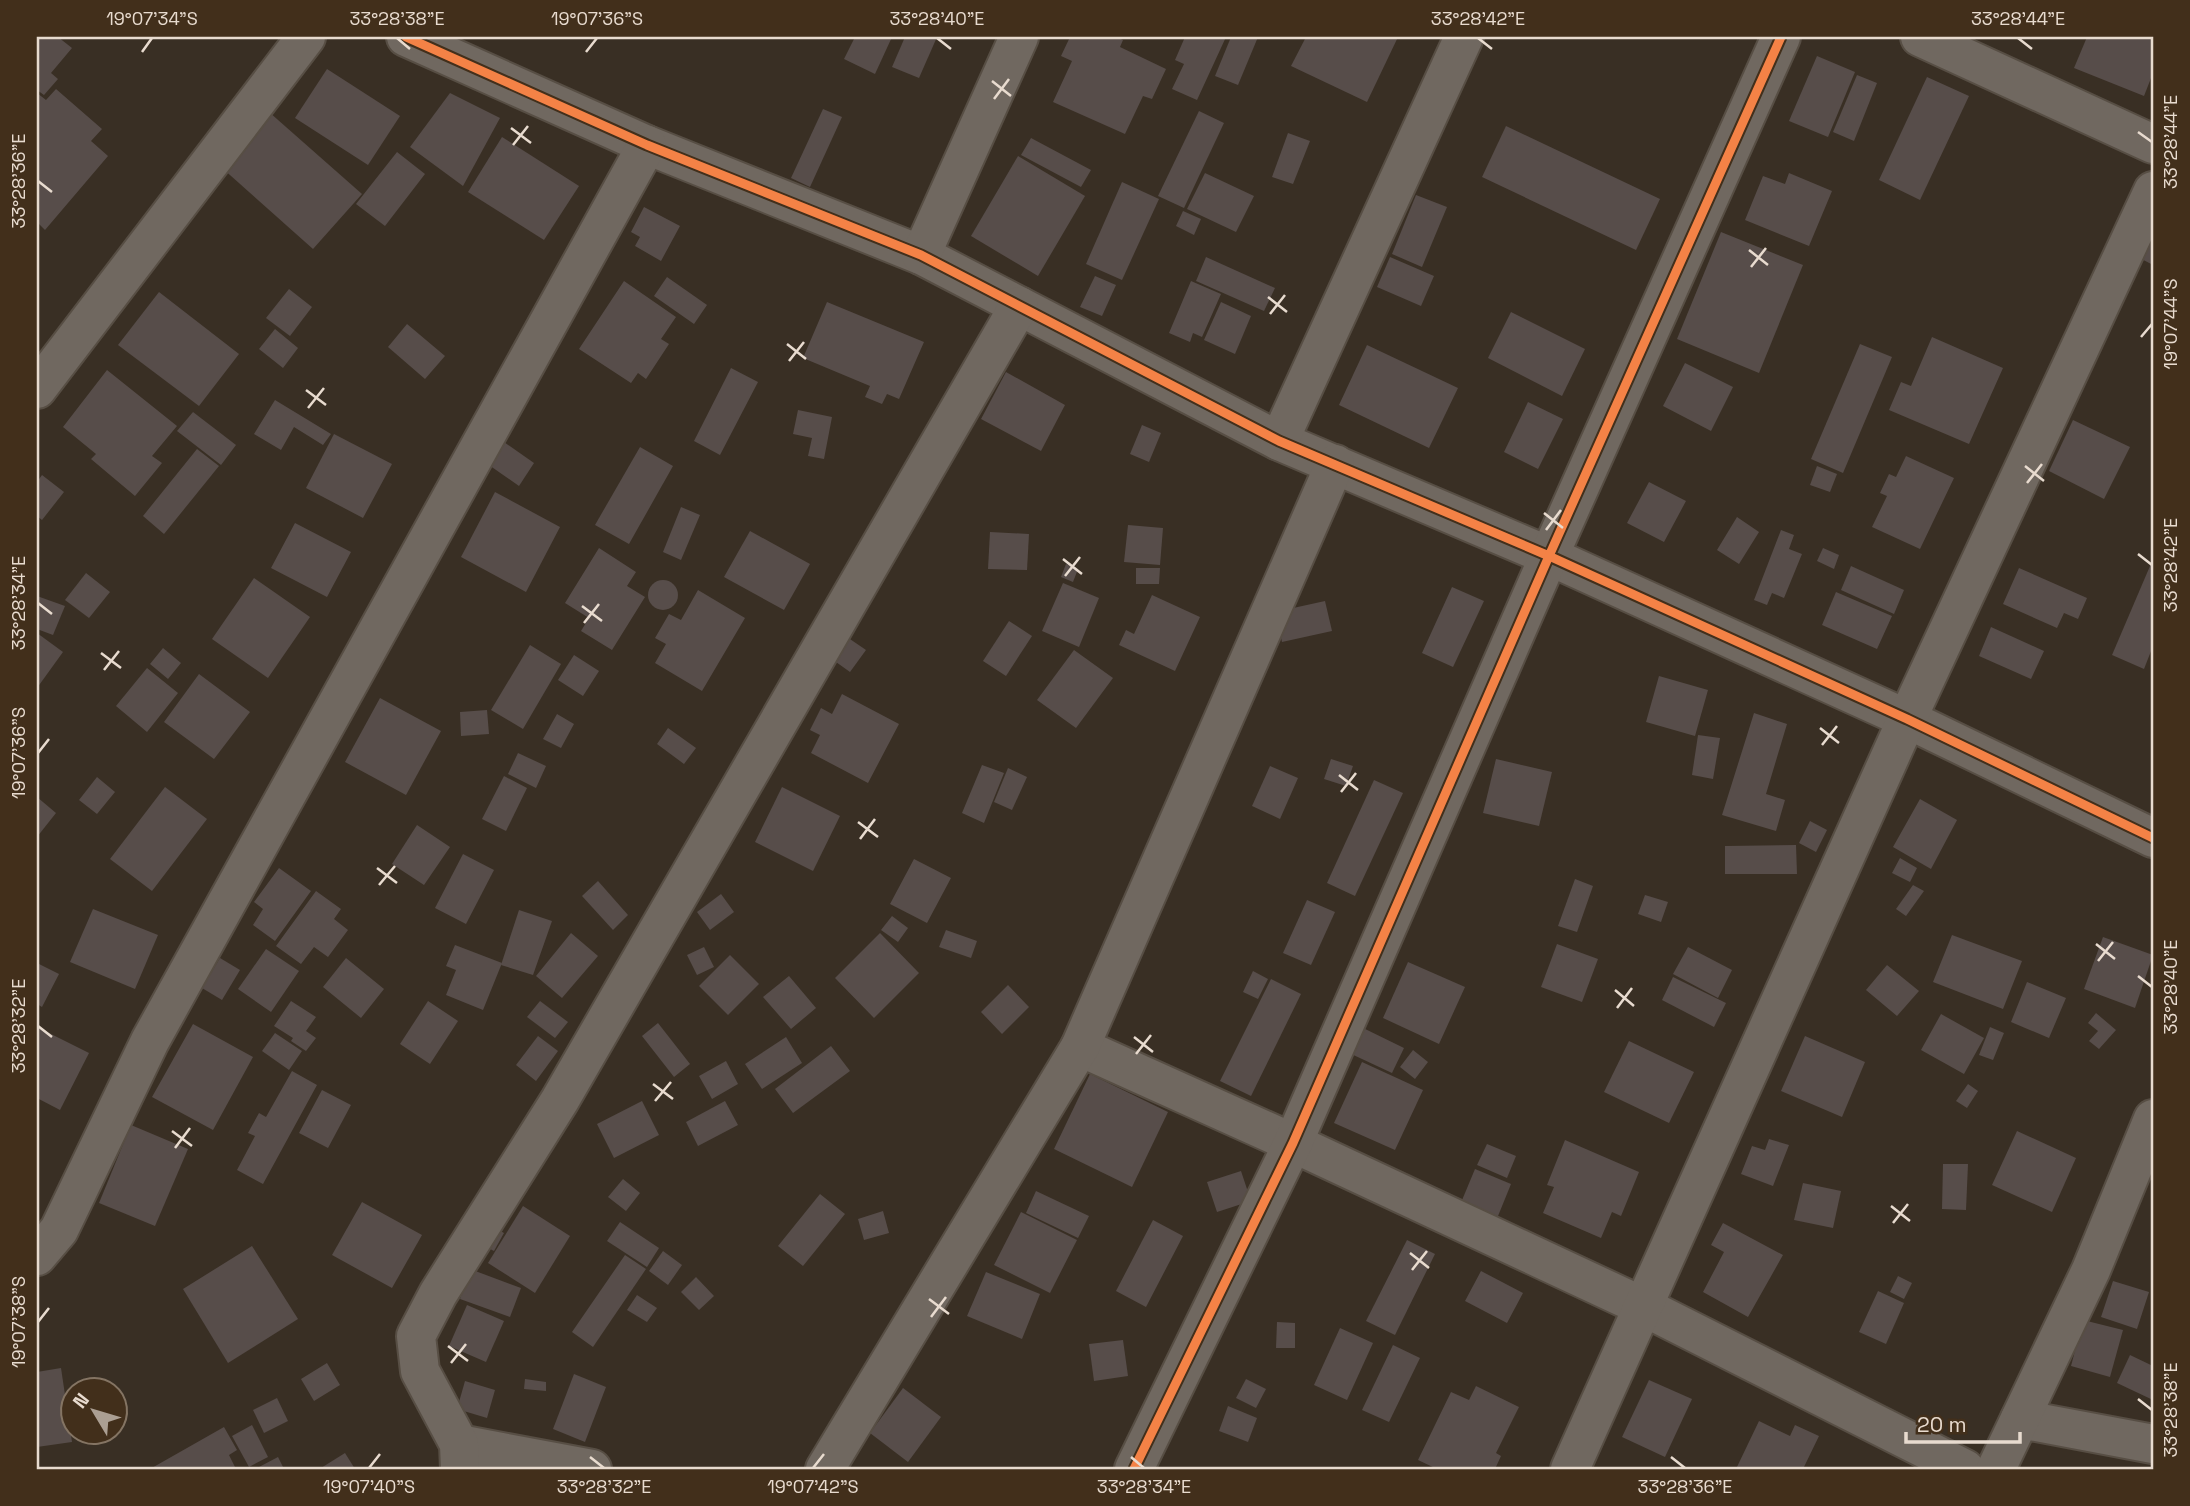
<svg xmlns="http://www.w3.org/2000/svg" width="2190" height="1506" font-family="'Space Grotesk',sans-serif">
	<rect width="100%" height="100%" fill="#392f24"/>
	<g fill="#574d4a">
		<path d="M41,37H58L72,48L51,73L58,79L44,95L37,90V42Z"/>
		<path d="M855,37H892L875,74L844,59Z"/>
		<path d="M905,37H937L919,78L892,67Z"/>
		<path d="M1070,37H1116L1123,40L1120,47L1166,69L1152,99L1143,96L1125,134L1053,102L1072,61L1061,56Z"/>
		<path d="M1185,37H1226L1197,100L1172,89L1184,64L1175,60Z"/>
		<path d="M1231,37H1258L1238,85L1215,76Z"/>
		<path d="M1306,37H1398L1367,102L1291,66Z"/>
		<path d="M2087,37H2153V73L2144,96L2074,68Z"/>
		<path d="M1817,56L1855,72L1828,137L1789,121Z"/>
		<path d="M327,69L400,116L368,165L295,118Z"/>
		<path d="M1857,75L1877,83L1854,141L1833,132Z"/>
		<path d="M1927,77L1969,96L1920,200L1879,180Z"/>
		<path d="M56,89L102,129L91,141L108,156L45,230L37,222V93L46,100Z"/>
		<path d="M450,93L500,118L463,186L410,147Z"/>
		<path d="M823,109L842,117L810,187L791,178Z"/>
		<path d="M1199,111L1224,123L1184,208L1158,196Z"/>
		<path d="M269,112L362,194L313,249L221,167Z"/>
		<path d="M1506,126L1660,199L1636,250L1482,177Z"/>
		<path d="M1288,133L1310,141L1293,184L1272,177Z"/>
		<path d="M502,137L579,186L544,240L468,192Z"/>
		<path d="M1031,138L1091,170L1081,187L1021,155Z"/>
		<path d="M397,152L425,174L385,226L356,204Z"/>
		<path d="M1018,156L1085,196L1038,276L971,236Z"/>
		<path d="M1205,173L1254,196L1236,232L1187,209Z"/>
		<path d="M1789,173L1832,191L1809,246L1745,220L1763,176L1785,184Z"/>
		<path d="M1122,182L1159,199L1122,280L1086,264Z"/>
		<path d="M1416,195L1447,207L1422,267L1392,254Z"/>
		<path d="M644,207L680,226L661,261L635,246L640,237L631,232Z"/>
		<path d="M1183,211L1201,219L1194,235L1176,226Z"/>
		<path d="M2153,223V265L2134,255Z"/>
		<path d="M1721,232L1803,265L1759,373L1677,339Z"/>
		<path d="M1206,257L1275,288L1264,311L1196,281Z"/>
		<path d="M1390,257L1434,276L1421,306L1377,287Z"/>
		<path d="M1095,276L1116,285L1102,316L1080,307Z"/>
		<path d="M667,277L707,305L694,324L654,296Z"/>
		<path d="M624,281L676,317L661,339L669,344L646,379L638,373L631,383L579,349Z"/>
		<path d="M1191,281L1221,294L1202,337L1193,333L1190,342L1169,333Z"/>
		<path d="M289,289L312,307L290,336L266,318Z"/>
		<path d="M159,292L239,354L199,406L118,345Z"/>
		<path d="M827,302L924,342L899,399L887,394L882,404L865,397L870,386L803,358Z"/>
		<path d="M1221,302L1251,316L1235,354L1204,340Z"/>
		<path d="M1511,312L1585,349L1562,396L1488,358Z"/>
		<path d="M407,324L445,356L425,379L388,347Z"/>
		<path d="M275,329L298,348L283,368L259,349Z"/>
		<path d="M1932,337L2003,368L1969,444L1889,410L1901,382L1911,386Z"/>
		<path d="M1860,344L1892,357L1843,473L1811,459Z"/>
		<path d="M1367,345L1458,388L1429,448L1339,405Z"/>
		<path d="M1685,363L1733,387L1711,431L1663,406Z"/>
		<path d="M731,368L758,382L720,455L694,441Z"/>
		<path d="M107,370L177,426L152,456L162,463L135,496L91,459L96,454L63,427Z"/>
		<path d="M1006,372L1065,405L1041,451L981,419Z"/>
		<path d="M275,400L331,434L323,445L294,427L281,450L254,434Z"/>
		<path d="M1528,402L1563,419L1538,469L1504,452Z"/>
		<path d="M798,410L832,417L824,459L808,456L812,438L793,434Z"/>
		<path d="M193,412L236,445L221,465L177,431Z"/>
		<path d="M2073,420L2130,447L2104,499L2049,471Z"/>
		<path d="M1142,425L1161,433L1149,462L1130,454Z"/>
		<path d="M491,433L534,463L519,486L476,456Z"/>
		<path d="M334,434L392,464L363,518L306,488Z"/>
		<path d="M640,447L673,466L629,544L595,525Z"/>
		<path d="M197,449L219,466L164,534L143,516Z"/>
		<path d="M1906,456L1954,478L1920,549L1872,527L1887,496L1880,493L1889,474L1896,477Z"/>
		<path d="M1817,466L1837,474L1830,492L1810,485Z"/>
		<path d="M42,475L64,492L42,520L37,516V482Z"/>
		<path d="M1649,482L1686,501L1664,542L1627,523Z"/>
		<path d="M495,492L560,527L526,592L461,557Z"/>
		<path d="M681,507L700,515L681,560L663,552Z"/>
		<path d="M1737,517L1759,532L1739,564L1717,550Z"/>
		<path d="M295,523L351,552L327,597L271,568Z"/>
		<path d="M1128,525L1163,528L1160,565L1124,562Z"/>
		<path d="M1781,530L1794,535L1789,549L1802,554L1784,598L1772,593L1767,605L1754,600Z"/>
		<path d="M750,531L810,564L784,610L724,577Z"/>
		<path d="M990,532L1029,534L1027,570L988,569Z"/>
		<path d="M599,548L636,572L627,586L645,597L612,650L581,631L589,618L565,603Z"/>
		<path d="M1823,548L1839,555L1834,569L1817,561Z"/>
		<path d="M2153,559V646L2144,669L2112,655Z"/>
		<path d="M1066,564L1078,569L1073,582L1061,577Z"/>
		<path d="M1851,566L1904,590L1894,614L1841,590Z"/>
		<path d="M1136,568H1160L1159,584H1136Z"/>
		<path d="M2019,568L2087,598L2078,619L2064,613L2057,628L2003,604Z"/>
		<path d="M86,573L110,592L89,618L65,600Z"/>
		<path d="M254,578L310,617L268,678L212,639Z"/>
		<circle cx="663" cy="595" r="15"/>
		<path d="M1063,583L1099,598L1079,647L1042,631Z"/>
		<path d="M1452,587L1484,601L1453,667L1422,653Z"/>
		<path d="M698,590L745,618L702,691L655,663L666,644L655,638L669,614L681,620Z"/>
		<path d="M1836,592L1892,616L1877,649L1822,625Z"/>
		<path d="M1152,595L1200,617L1175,671L1119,645L1126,630L1134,634Z"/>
		<path d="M37,596L65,606L53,635L37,629Z"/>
		<path d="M1325,601L1332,631L1282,642L1275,612Z"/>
		<path d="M1009,621L1032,636L1006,676L983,661Z"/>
		<path d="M1991,627L2044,651L2031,679L1979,656Z"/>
		<path d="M37,633L63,652L37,688Z"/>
		<path d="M844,635L866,650L850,672L829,657Z"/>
		<path d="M530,645L561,664L523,729L491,710Z"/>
		<path d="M163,648L181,663L168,679L150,664Z"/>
		<path d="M1074,650L1113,678L1076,728L1037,700Z"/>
		<path d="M574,655L599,671L583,696L558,680Z"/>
		<path d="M147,668L178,693L147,732L116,706Z"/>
		<path d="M199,674L250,712L214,759L164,722Z"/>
		<path d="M1659,676L1708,690L1695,736L1646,722Z"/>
		<path d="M842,694L899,724L868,783L811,753L820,735L810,730L821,708L832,714Z"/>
		<path d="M380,698L441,731L406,795L345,762Z"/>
		<path d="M487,710L489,734L461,736L460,712Z"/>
		<path d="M1754,713L1787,724L1766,794L1785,800L1776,831L1722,815Z"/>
		<path d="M557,714L574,724L561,748L543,739Z"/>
		<path d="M668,728L696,748L684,764L657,744Z"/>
		<path d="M1698,735L1720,738L1713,779L1692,775Z"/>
		<path d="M518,753L546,766L536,788L508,774Z"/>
		<path d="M1331,759L1353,766L1346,786L1324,779Z"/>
		<path d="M1496,759L1552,772L1539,826L1483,813Z"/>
		<path d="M982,765L1004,773L984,823L962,813Z"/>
		<path d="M1270,766L1298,778L1280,819L1252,806Z"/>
		<path d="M1008,768L1027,777L1012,810L994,802Z"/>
		<path d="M504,776L527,788L506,831L482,819Z"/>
		<path d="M97,777L115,792L97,814L79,800Z"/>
		<path d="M1374,780L1403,793L1355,896L1327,883Z"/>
		<path d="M165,787L207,819L152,891L110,859Z"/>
		<path d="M782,787L840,816L813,871L755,842Z"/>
		<path d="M37,797L56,813L37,837Z"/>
		<path d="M1920,799L1957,820L1931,869L1893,847Z"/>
		<path d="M1810,821L1827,830L1816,852L1799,843Z"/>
		<path d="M417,825L450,847L424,885L392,864Z"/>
		<path d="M1796,845L1797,874H1725V846Z"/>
		<path d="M463,854L494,870L466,924L435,908Z"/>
		<path d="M1900,858L1917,868L1910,882L1892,873Z"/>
		<path d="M914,859L951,878L927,923L890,904Z"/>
		<path d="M279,868L311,891L275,941L253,925L263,909L254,902Z"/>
		<path d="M1575,879L1593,886L1577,932L1558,926Z"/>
		<path d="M598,881L628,915L613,930L582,896Z"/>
		<path d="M1913,885L1924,891L1906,916L1896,909Z"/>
		<path d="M316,891L341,909L334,919L348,930L328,957L314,947L301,964L276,946Z"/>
		<path d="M721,894L734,912L710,930L697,912Z"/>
		<path d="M1645,895L1668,902L1661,922L1638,914Z"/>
		<path d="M1307,900L1335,912L1311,965L1283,953Z"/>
		<path d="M93,909L158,935L135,989L70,962Z"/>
		<path d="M519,910L552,921L533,975L501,965Z"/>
		<path d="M892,916L908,928L898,942L881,930Z"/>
		<path d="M946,930L977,941L971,958L939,947Z"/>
		<path d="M571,933L598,956L562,998L536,976Z"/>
		<path d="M880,933L919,973L874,1018L835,978Z"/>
		<path d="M1952,935L2022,961L2003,1009L1933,982Z"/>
		<path d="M2103,937L2153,955L2135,1008L2084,989Z"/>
		<path d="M1557,944L1598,959L1582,1002L1541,987Z"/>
		<path d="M455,945L502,963L483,1010L446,995L456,970L446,966Z"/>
		<path d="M704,947L714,967L697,975L687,955Z"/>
		<path d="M1688,947L1732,970L1718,998L1673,974Z"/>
		<path d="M266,949L299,971L271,1012L238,989Z"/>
		<path d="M730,955L759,984L728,1015L699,986Z"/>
		<path d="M220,958L240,970L222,1000L202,988Z"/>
		<path d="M346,958L384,989L361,1018L323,987Z"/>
		<path d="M1408,962L1465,987L1439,1044L1383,1018Z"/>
		<path d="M37,963L59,974L42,1007L37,1004Z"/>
		<path d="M1887,965L1919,991L1897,1016L1866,990Z"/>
		<path d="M1253,971L1268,979L1258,999L1243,992Z"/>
		<path d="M789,976L816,1008L791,1029L763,997Z"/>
		<path d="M1673,977L1726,1003L1714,1027L1662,1000Z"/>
		<path d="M1271,979L1301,994L1251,1096L1220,1081Z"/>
		<path d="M2027,982L2066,998L2049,1038L2011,1022Z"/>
		<path d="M1008,985L1029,1007L1002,1034L981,1012Z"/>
		<path d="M291,1001L316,1017L306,1031L316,1038L306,1051L291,1041L293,1038L274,1026Z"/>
		<path d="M428,1001L458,1021L430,1064L400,1044Z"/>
		<path d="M540,1001L568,1022L555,1038L527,1017Z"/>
		<path d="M2096,1013L2116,1030L2099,1049L2089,1041L2098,1031L2088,1023Z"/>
		<path d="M1941,1014L1984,1038L1964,1074L1921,1050Z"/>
		<path d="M658,1023L690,1064L674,1077L642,1036Z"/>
		<path d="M193,1024L253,1057L213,1130L152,1097Z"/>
		<path d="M1359,1026L1404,1048L1392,1073L1347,1052Z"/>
		<path d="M37,1027L89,1053L60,1110L37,1098Z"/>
		<path d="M1990,1027L2004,1033L1993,1060L1979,1055Z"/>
		<path d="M275,1033L302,1051L289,1070L262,1051Z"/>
		<path d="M538,1036L558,1051L536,1081L516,1065Z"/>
		<path d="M1805,1036L1865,1062L1842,1117L1781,1091Z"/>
		<path d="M786,1037L802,1063L762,1089L745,1064Z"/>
		<path d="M1629,1041L1694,1072L1669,1123L1604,1092Z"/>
		<path d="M831,1046L850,1071L793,1113L775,1089Z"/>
		<path d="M1413,1050L1428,1062L1415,1079L1400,1067Z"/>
		<path d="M726,1061L738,1084L712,1099L699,1076Z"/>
		<path d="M1362,1062L1423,1090L1395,1150L1334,1123Z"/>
		<path d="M292,1071L317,1085L263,1184L237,1170L255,1136L248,1133L259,1113L266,1117Z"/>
		<path d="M1090,1074L1168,1112L1132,1187L1054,1149Z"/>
		<path d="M1968,1084L1978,1091L1967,1108L1956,1101Z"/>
		<path d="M322,1090L351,1105L328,1148L299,1133Z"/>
		<path d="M642,1101L659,1135L614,1158L597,1124Z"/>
		<path d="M725,1101L738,1125L698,1146L686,1122Z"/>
		<path d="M131,1125L188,1149L155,1226L99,1203Z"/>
		<path d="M2017,1131L2076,1158L2052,1212L1992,1185Z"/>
		<path d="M1769,1139L1789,1145L1773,1186L1741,1174L1752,1146L1765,1150Z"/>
		<path d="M1565,1140L1639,1172L1621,1216L1612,1212L1601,1238L1543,1213L1554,1187L1547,1185Z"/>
		<path d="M1487,1144L1516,1156L1507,1178L1477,1165Z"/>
		<path d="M1943,1164H1968L1966,1210L1942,1209Z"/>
		<path d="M1475,1169L1511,1184L1496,1221L1460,1205Z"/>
		<path d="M1241,1171L1251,1201L1217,1212L1207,1182Z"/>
		<path d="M623,1179L640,1193L626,1211L608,1197Z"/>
		<path d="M1803,1183L1841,1191L1833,1228L1794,1220Z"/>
		<path d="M1036,1191L1089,1216L1078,1238L1026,1213Z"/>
		<path d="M820,1194L845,1214L803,1266L778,1246Z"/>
		<path d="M362,1202L422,1235L392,1288L332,1255Z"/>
		<path d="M523,1206L570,1236L535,1293L488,1263Z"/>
		<path d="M883,1211L889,1233L864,1240L858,1219Z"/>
		<path d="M1021,1212L1077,1240L1050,1293L994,1265Z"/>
		<path d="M1153,1220L1183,1236L1146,1307L1116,1291Z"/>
		<path d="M484,1222L504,1233L494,1251L474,1241Z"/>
		<path d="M620,1222L659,1248L647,1267L607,1241Z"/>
		<path d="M1723,1223L1783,1255L1748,1317L1703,1292L1724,1252L1711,1245Z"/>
		<path d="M1407,1240L1435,1254L1395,1335L1366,1321Z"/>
		<path d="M252,1246L298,1319L228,1363L183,1289Z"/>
		<path d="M663,1251L682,1265L668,1285L649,1271Z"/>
		<path d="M625,1255L646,1269L593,1347L572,1332Z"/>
		<path d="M470,1269L521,1288L510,1317L460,1299Z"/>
		<path d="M1481,1271L1523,1293L1507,1323L1465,1301Z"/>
		<path d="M986,1272L1040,1294L1022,1339L967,1316Z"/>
		<path d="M1898,1276L1912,1283L1904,1299L1890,1292Z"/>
		<path d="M696,1277L714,1296L699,1310L681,1292Z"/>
		<path d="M2113,1281L2149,1292L2137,1329L2101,1317Z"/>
		<path d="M1878,1291L1904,1303L1886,1344L1859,1332Z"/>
		<path d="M637,1295L657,1308L647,1322L627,1310Z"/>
		<path d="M467,1305L504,1321L486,1362L449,1346Z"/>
		<path d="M2083,1320L2123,1330L2110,1377L2071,1366Z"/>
		<path d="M1277,1322L1295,1323V1348H1276Z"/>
		<path d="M1340,1328L1373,1343L1347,1400L1314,1385Z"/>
		<path d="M1123,1340L1128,1376L1094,1381L1089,1344Z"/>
		<path d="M1393,1345L1420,1358L1389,1422L1362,1410Z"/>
		<path d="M2130,1355L2153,1366V1400L2117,1383Z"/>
		<path d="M327,1363L340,1385L314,1401L301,1379Z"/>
		<path d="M61,1368L72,1442L37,1447V1372Z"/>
		<path d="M574,1374L606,1387L585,1442L553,1429Z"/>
		<path d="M525,1379L546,1382V1391L524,1389Z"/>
		<path d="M1246,1379L1266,1389L1256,1408L1236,1398Z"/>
		<path d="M1649,1380L1692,1399L1665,1457L1622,1437Z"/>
		<path d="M465,1381L495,1390L487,1418L457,1409Z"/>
		<path d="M1476,1386L1519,1407L1496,1453L1501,1456L1495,1469H1437L1418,1460L1451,1392L1469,1400Z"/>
		<path d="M903,1388L941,1417L908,1462L870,1433Z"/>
		<path d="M277,1398L288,1421L264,1433L253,1410Z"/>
		<path d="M1228,1406L1257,1418L1248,1442L1219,1431Z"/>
		<path d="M1759,1421L1790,1436L1795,1425L1819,1436L1803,1469H1736Z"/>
		<path d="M252,1425L268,1457L249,1467L232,1436Z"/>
		<path d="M224,1427L237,1450L229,1455L236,1469H150Z"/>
		<path d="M345,1453L355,1469H322L321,1468Z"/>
		<path d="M278,1457L284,1469H260L259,1467Z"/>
	</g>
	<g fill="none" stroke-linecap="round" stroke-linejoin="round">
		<defs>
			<g id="minor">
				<path d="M406,37L647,145L921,255L1279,441L1549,556L1907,719L2153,838"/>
				<path d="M1920,37L2153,144"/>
				<path d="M921,255L1019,37"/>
				<path d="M37,389L306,37"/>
				<path d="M1279,441L1464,37"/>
				<path d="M1080,1047L1293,1143L1644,1307L1965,1469"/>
				<path d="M37,1256L59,1230L150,1041L647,145"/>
				<path d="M2020,1419L2153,1444"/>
				<path d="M459,1444L592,1469"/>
				<path d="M460,1469L459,1444L420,1371L416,1336L438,1294L560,1100L1019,306"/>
				<path d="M825,1469L1080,1047L1335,464"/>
				<path d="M1134,1469L1293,1143L1549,556L1781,37"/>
				<path d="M1570,1469L1907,719L2153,191"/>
				<path d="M1996,1469L2091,1270L2153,1119"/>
			</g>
		</defs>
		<use href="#minor" stroke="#574e44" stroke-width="42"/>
		<use href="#minor" stroke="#706860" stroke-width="38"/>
		<defs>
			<g id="cycleway">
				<path d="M406,37L647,145L921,255L1279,441L1549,556L1907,719L2153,838"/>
				<path d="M1134,1469L1293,1143L1549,556L1781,37"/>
			</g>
		</defs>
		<use href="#cycleway" stroke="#422f1b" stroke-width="13"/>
		<use href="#cycleway" stroke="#f48246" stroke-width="9"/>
	</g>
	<path fill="none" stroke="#e8dbcf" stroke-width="2.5" d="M397,38L410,49M937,38L951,49M1478,38L1492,49M2018,38L2032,49M142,52L152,38M586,52L597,38M992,81L1011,96M994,99L1009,79M511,128L531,143M2138,132L2152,142M513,145L528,126M38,181L52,192M1749,250L1768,265M1751,267L1766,248M1268,297L1287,312M1270,314L1285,295M2141,337L2152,324M787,344L806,359M789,361L804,342M306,390L326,405M308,408L324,388M2025,466L2044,481M2027,483L2042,464M1544,513L1563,528M1546,530L1561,510M2138,554L2152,565M1063,559L1082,574M1065,576L1080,557M38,603L52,614M582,606L602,621M584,623L599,604M101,653L121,668M104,670L119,651M1820,728L1839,743M1822,745L1837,726M38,753L49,739M1339,775L1358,790M1341,792L1356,773M858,822L878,837M860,839L875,819M377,868L397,883M379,885L395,866M2096,944L2115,959M2098,961L2113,942M2138,976L2152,987M1615,990L1634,1006M1617,1008L1632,988M38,1026L52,1037M1134,1037L1153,1052M1136,1054L1151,1035M653,1084L673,1099M655,1101L671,1082M172,1131L192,1146M175,1148L190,1128M1891,1206L1910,1221M1893,1223L1908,1204M1410,1253L1429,1268M1412,1270L1427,1251M929,1299L949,1314M931,1317L946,1297M38,1322L49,1308M448,1346L468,1361M451,1363L466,1344M2138,1399L2152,1410M590,1457L604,1468M1131,1457L1144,1468M1671,1457L1685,1468M369,1468L380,1454M813,1468L824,1454"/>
	<rect width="2190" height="1506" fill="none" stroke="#422f1b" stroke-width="77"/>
	<g transform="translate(94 1411) rotate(308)"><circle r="33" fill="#422f1b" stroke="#847463" stroke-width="2"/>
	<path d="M0-5L12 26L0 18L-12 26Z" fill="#ab9f93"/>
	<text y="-10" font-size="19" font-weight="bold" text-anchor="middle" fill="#e8dbcf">N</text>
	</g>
	<path d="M1906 1432v10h114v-10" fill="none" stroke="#e8dbcf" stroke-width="3.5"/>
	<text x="1917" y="1432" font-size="21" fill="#e8dbcf" stroke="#422f1b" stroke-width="5" paint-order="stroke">20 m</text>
	<rect x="38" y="38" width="2114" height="1430" fill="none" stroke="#e8dbcf" stroke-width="2.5"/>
	<g font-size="18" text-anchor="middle" fill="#e8dbcf">
		<text x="152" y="25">19°07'34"S</text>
		<text x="397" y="25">33°28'38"E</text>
		<text x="597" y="25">19°07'36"S</text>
		<text x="937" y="25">33°28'40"E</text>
		<text x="1478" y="25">33°28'42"E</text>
		<text x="2018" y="25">33°28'44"E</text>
		<text transform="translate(2171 142) rotate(-90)" y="6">33°28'44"E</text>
		<text transform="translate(19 181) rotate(-90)" y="6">33°28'36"E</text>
		<text transform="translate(2171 324) rotate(-90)" y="6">19°07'44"S</text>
		<text transform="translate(2171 565) rotate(-90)" y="6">33°28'42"E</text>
		<text transform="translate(19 603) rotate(-90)" y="6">33°28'34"E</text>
		<text transform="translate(19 753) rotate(-90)" y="6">19°07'36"S</text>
		<text transform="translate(2171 987) rotate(-90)" y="6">33°28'40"E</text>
		<text transform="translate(19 1026) rotate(-90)" y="6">33°28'32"E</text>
		<text transform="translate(19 1322) rotate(-90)" y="6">19°07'38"S</text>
		<text transform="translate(2171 1410) rotate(-90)" y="6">33°28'38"E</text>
		<text x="369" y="1493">19°07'40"S</text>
		<text x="604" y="1493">33°28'32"E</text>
		<text x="813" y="1493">19°07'42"S</text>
		<text x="1144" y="1493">33°28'34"E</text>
		<text x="1685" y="1493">33°28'36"E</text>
	</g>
</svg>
